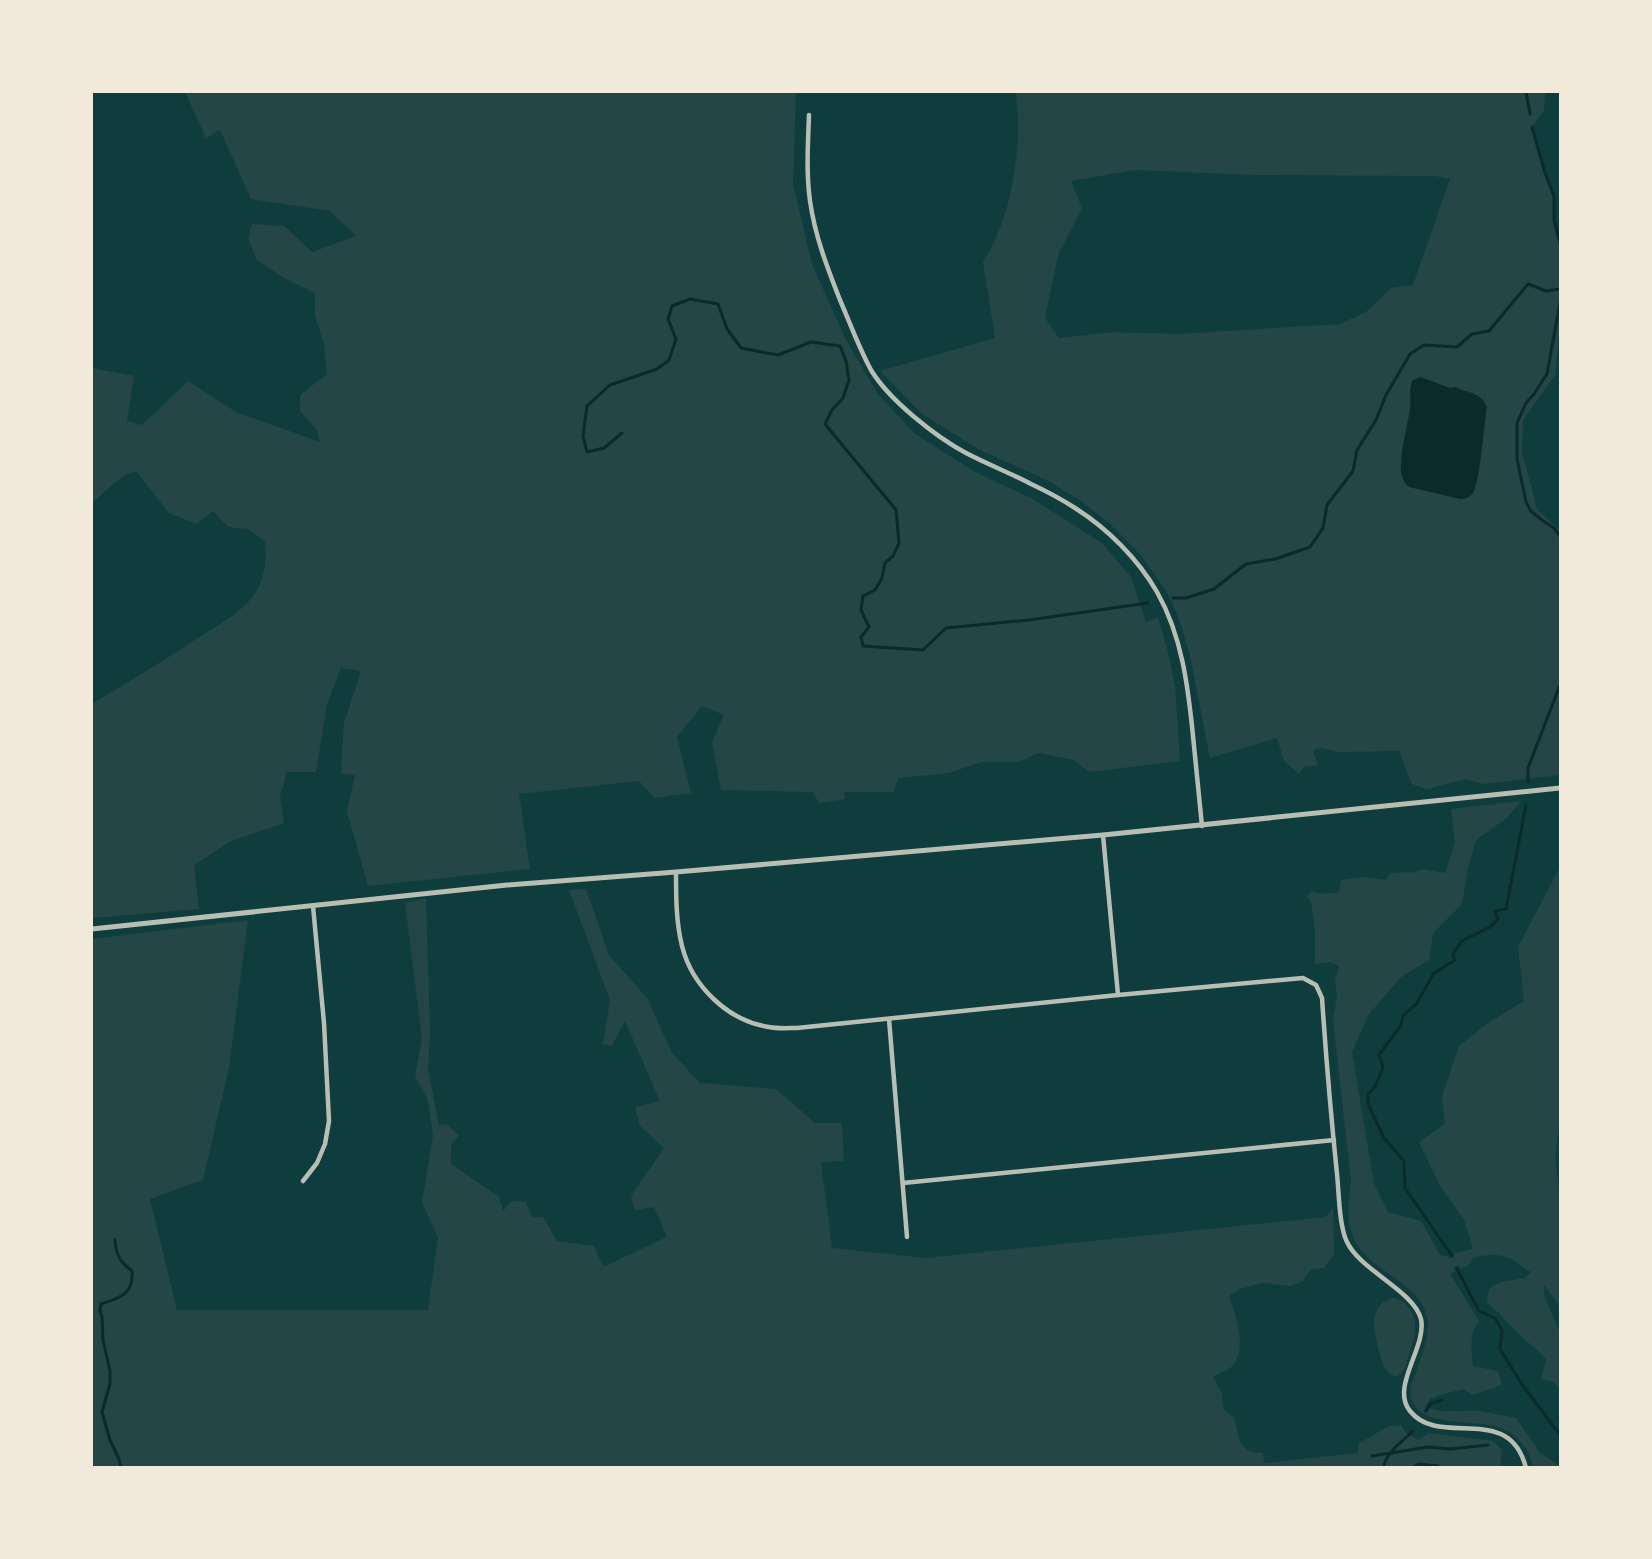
<svg xmlns="http://www.w3.org/2000/svg" width="1652" height="1559" font-family="'DM Sans',sans-serif">
	<rect width="100%" height="100%" fill="#0f3d3e"/>
	<g fill="#244646" fill-rule="evenodd">
		<path d="M185,92H796L793,184L812,264L845,338L877,393L914,433L975,472L1031,498L1102,543L1131,577L1146,622L1158,618L1167,648L1175,686L1180,761L1089,772L1074,760L1038,753L1019,762H981L949,773L898,778L894,792H844L845,799L819,803L813,792L721,790L712,742L724,715L702,706L677,737L691,793L655,798L639,781L519,794L530,869L368,886L347,811L355,775L341,774L344,723L361,671L341,668L327,704L316,772H287L280,796L284,823L231,841L194,865L199,909L92,918V704C128,682 165,660 201,636C221,623 245,611 257,590C266,575 266,557 265,541L248,529L228,527L213,511L196,524L169,513L136,471C118,476 106,492 92,503V368L134,376L127,421L142,425L188,381L236,412L320,442L317,430L300,411V395L327,374L324,344L315,315V293L284,278L257,260L248,238L252,224L284,226L312,252L356,236L330,211L251,199L220,130L206,138Z"/>
		<path d="M1016,92H1545L1544,110L1532,127L1545,173L1554,196V220L1560,243V327L1555,375L1523,420L1522,452L1537,509L1560,531V775L1483,784L1466,779L1427,789L1412,784L1399,751L1339,752L1320,748L1313,750L1318,765L1304,767L1299,774L1284,761L1277,738L1210,758L1190,656L1182,628L1174,607L1165,589L1140,554L1110,524L1081,501L1047,480L980,450L922,414L880,371L995,338L983,262C1007,223 1015,183 1018,138C1019,123 1017,107 1016,92ZM1134,170L1253,175L1435,176L1450,179L1413,285L1391,288L1366,312L1340,324L1178,334L1113,332L1059,338L1045,318L1058,255L1082,208L1071,181ZM1420,377L1450,388L1474,393L1401,461L1411,406L1410,386Z"/>
		<path d="M1521,801L1507,818L1476,840L1468,868L1462,904L1433,933L1429,960L1401,977L1369,1014L1352,1052L1374,1184L1388,1212L1421,1221L1440,1255L1447,1256L1449,1259L1455,1256L1454,1253L1465,1251L1473,1248L1464,1220L1440,1186L1419,1142L1445,1124L1442,1096L1459,1046L1488,1023L1524,1001L1518,947L1560,867V1119L1555,1157L1560,1197V1306L1544,1285V1296L1560,1332V1389L1553,1382L1541,1379L1546,1359C1537,1349 1527,1342 1518,1333C1507,1322 1499,1312 1487,1303L1489,1289L1500,1282L1525,1278L1531,1272C1522,1268 1518,1263 1511,1259C1499,1253 1484,1255 1473,1258L1468,1266L1461,1269L1459,1265L1454,1267L1455,1271L1450,1274L1479,1321C1469,1332 1471,1352 1473,1366L1498,1371L1502,1385L1473,1395L1463,1389L1444,1394L1430,1399L1423,1411L1427,1413L1430,1408C1444,1415 1463,1409 1478,1411C1491,1413 1504,1416 1516,1418L1540,1453L1560,1466V1467H1533C1529,1448 1517,1433 1498,1427C1472,1418 1404,1431 1411,1385C1417,1369 1429,1340 1428,1324C1426,1280 1361,1272 1351,1231C1346,1215 1349,1198 1351,1181L1333,1020L1337,997L1335,981L1339,966L1330,962L1315,964V932L1311,901L1306,897L1312,891C1322,895 1329,894 1339,892L1341,880L1362,877L1386,880L1390,873C1401,871 1413,875 1423,869L1445,873L1455,843L1451,809Z"/>
		<path d="M586,889L609,955L647,998L672,1053L700,1083L776,1089L815,1123H842L844,1161L821,1162L832,1248L926,1258L1326,1217L1333,1207L1334,1254L1324,1268L1311,1269L1303,1281L1291,1286L1262,1283L1240,1289L1229,1296C1236,1316 1249,1352 1230,1368C1225,1372 1218,1373 1213,1377L1222,1393L1224,1410L1235,1418C1238,1436 1239,1454 1263,1453L1264,1463L1358,1453V1444L1389,1426L1401,1425L1405,1432L1418,1440L1429,1433L1493,1441L1502,1450L1500,1467H92V939L248,920L229,1068L203,1180L150,1199L177,1310H428L438,1237L422,1203L433,1135L428,1100L415,1076L422,1039L405,903L426,898L430,1032L428,1069L439,1125L446,1124L459,1135L451,1145V1164L499,1197L503,1211L512,1201L526,1202L532,1217H543L557,1241L594,1246L603,1267L667,1237L654,1207L635,1210L631,1196L664,1148L640,1126L635,1107L660,1101L625,1021L612,1046L603,1044L610,1000L569,890Z"/>
		<path d="M1392,1298C1408,1299 1417,1316 1415,1332C1414,1340 1411,1347 1409,1354C1407,1361 1405,1372 1399,1375C1384,1384 1376,1341 1375,1332C1373,1316 1375,1304 1392,1298Z"/>
	</g>
	<path fill="#0a2a2b" d="M1420,377L1450,388L1456,387C1468,394 1481,392 1487,407C1484,424 1480,481 1473,493C1470,497 1465,499 1460,499L1409,487C1404,482 1402,478 1401,471C1400,451 1407,429 1410,409C1411,399 1409,390 1412,381Z"/>
	<g fill="none" stroke-linecap="round" stroke-linejoin="round">
		<g stroke="#0a2a2b" stroke-width="3">
			<path d="M1526,92L1530,114"/>
			<path d="M1532,127L1545,173L1554,196V220L1560,243"/>
			<path d="M1560,303L1547,374L1534,394L1526,403L1517,423V459L1526,502L1531,511L1542,520L1554,528L1560,536"/>
			<path d="M622,433L604,448L587,452L583,436L587,406L610,385L657,369L669,360L676,339L668,319L672,306L690,299L718,304L727,329L741,348L778,355L811,342L840,346L846,361L849,380L843,398L832,410L825,424L896,510L899,543L893,556L885,563L882,578L875,590L863,596L861,610L869,627L861,637L863,646L923,650L946,628L1029,620L1148,603"/>
			<path d="M1173,598H1186L1214,589L1246,564L1275,559L1310,547L1323,528L1327,505L1353,471L1357,450L1376,420L1386,395L1410,354L1424,345L1457,347L1472,334L1489,331L1528,284L1546,291L1560,289"/>
			<path d="M1528,782V768L1560,685"/>
			<path d="M115,1240C116,1255 120,1262 132,1271C134,1294 120,1298 101,1304L100,1311L102,1317L103,1340L110,1371V1384L102,1412L110,1440L119,1459L121,1468"/>
			<path d="M1452,1256L1405,1188L1404,1161L1384,1138L1368,1104V1094L1375,1087L1383,1067L1379,1055L1401,1025L1403,1016L1417,1003L1434,973L1455,960L1453,954L1462,941L1490,927L1498,919L1495,911L1506,909L1526,805"/>
			<path d="M1457,1269L1479,1311L1495,1318L1502,1330L1500,1349L1521,1383L1560,1435"/>
			<path d="M1426,1411L1430,1404L1442,1400"/>
			<path d="M1372,1456L1428,1447L1450,1449L1488,1445"/>
			<path d="M1415,1466L1419,1464L1438,1466"/>
			<path d="M1385,1468L1384,1465C1388,1451 1403,1441 1413,1431"/>
		</g>
		<g stroke="#b8beb3" stroke-width="4.5">
			<path d="M809,115C808,143 806,172 810,201C815,236 827,267 840,300C850,323 859,348 871,370C889,400 936,437 966,453C987,464 1010,473 1031,484C1046,491 1061,499 1075,508C1107,528 1138,559 1157,592C1182,636 1188,686 1193,736C1196,766 1199,796 1202,826"/>
			<path d="M1103,835L1118,995"/>
			<path d="M676,872C676,897 676,922 682,946C692,986 728,1021 769,1027C778,1029 788,1028 797,1028L1118,995L1303,978L1316,985L1322,998C1326,1057 1331,1116 1337,1174C1339,1192 1339,1226 1347,1242C1360,1270 1414,1291 1421,1319C1427,1347 1390,1387 1410,1411C1440,1449 1509,1401 1526,1468"/>
			<path d="M889,1019L907,1237"/>
			<path d="M303,1181L317,1163L325,1144L329,1121L324,1023L313,906"/>
			<path d="M903,1183L1334,1140"/>
		</g>
		<path stroke="#b8beb3" stroke-width="5" d="M92,929L507,885L676,872L1103,835L1560,788"/>
	</g>
	<rect width="1652" height="1559" fill="none" stroke="#f1e9da" stroke-width="186"/>
</svg>
